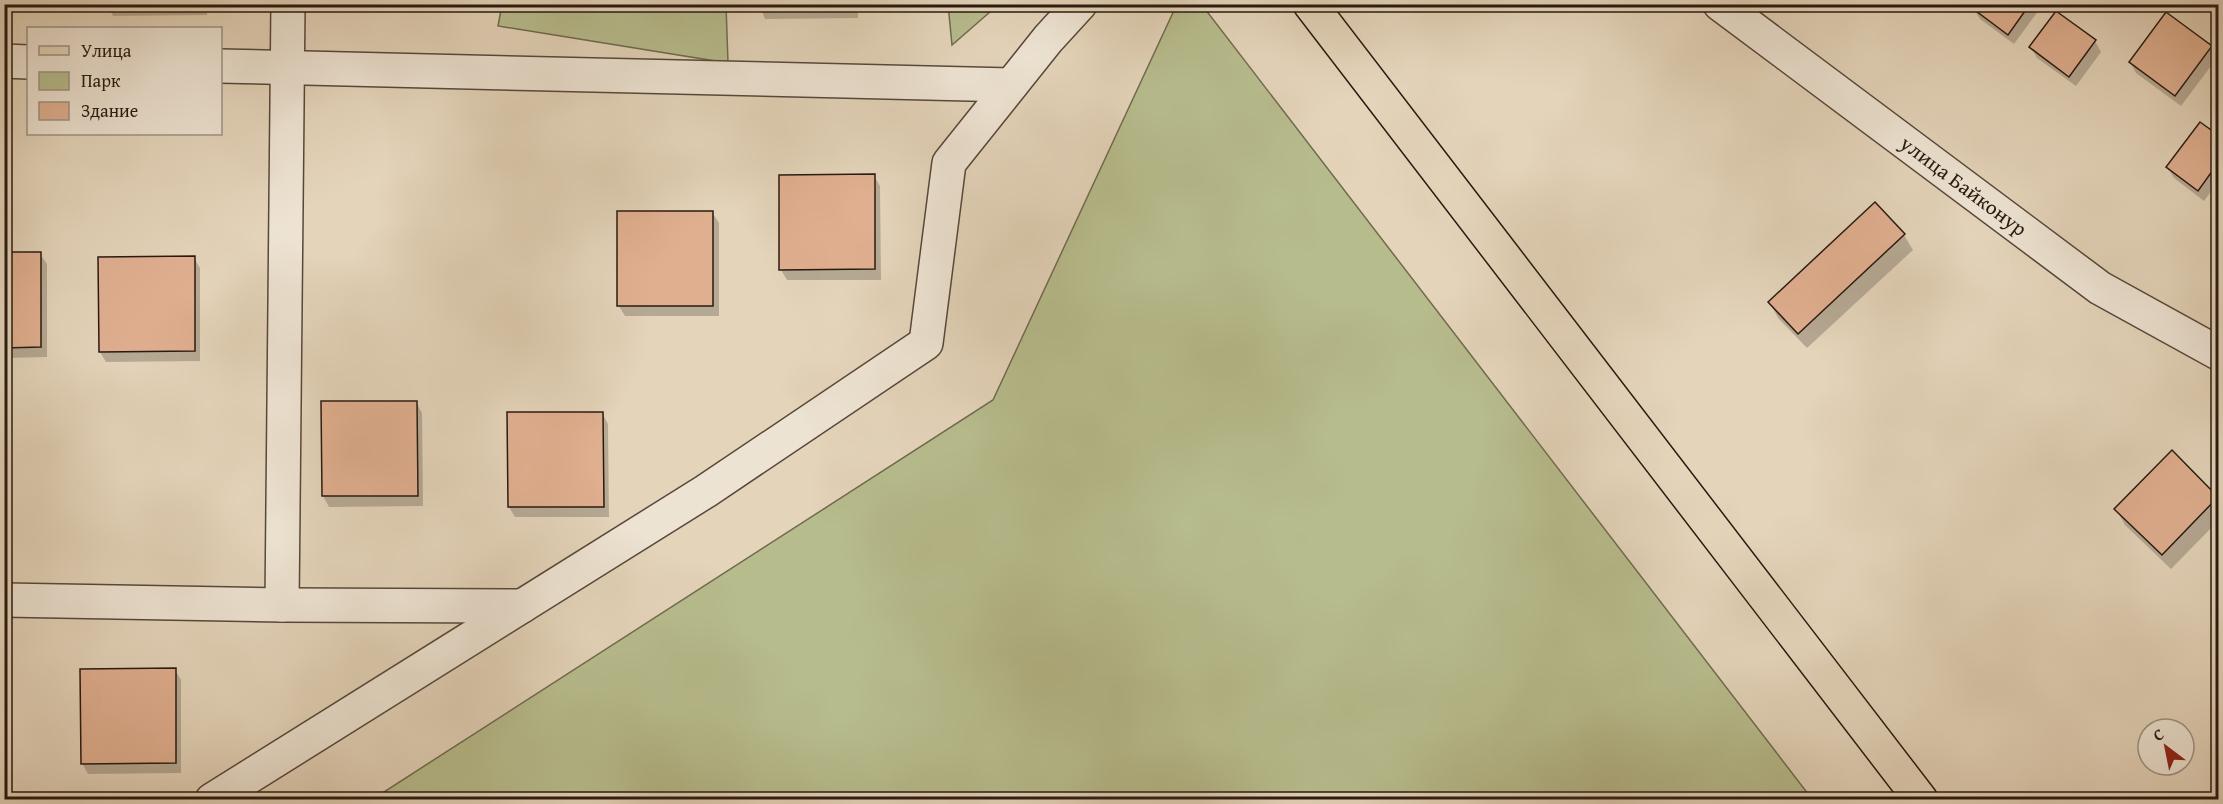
<svg xmlns="http://www.w3.org/2000/svg" width="2223" height="804" font-family="'Gentium Book Plus',serif">
	<rect width="100%" height="100%" fill="#e4d4ba"/>
	<filter id="stains"><feTurbulence type="fractalNoise" baseFrequency=".00333" numOctaves="4"/><feColorMatrix values="0 0 0 0 .2 0 0 0 0 .09 0 0 0 0 .02 0 0 0 .5 -.17"/></filter>
	<radialGradient id="worn" r=".72"><stop offset=".6" stop-color="#630" stop-opacity="0"/><stop offset="1" stop-color="#630" stop-opacity=".3"/></radialGradient>
	<g fill="#b7bc8d" stroke="#706b4f" stroke-width="1.5">
		<path d="M948,4H998V5L952,45Z"/>
		<path d="M1177,4L1202,5L1812,799H373L993,400Z"/>
		<path d="M502,5H726L728,63L498,26Z"/>
	</g>
	<g fill="#0003">
		<path d="M207,4V15L113,16L107,4Z"/>
		<path d="M759,4H858V18L765,19Z"/>
		<path d="M1976,4H2036L2039,10L2014,44L1980,19L1973,8Z"/>
		<path d="M2095,41L2101,52L2076,86L2037,58L2031,47Z"/>
		<path d="M2211,47L2217,58L2181,106L2136,73L2130,62Z"/>
		<path d="M2200,124L2218,137V182L2204,201L2174,178L2168,168Z"/>
		<path d="M874,176L880,186L881,280H787L781,270Z"/>
		<path d="M712,212L719,223V316H625L619,306Z"/>
		<path d="M1904,235L1913,250L1807,348L1778,318L1770,302Z"/>
		<path d="M4,254H40L47,264V357L4,358Z"/>
		<path d="M194,258L200,268V361L106,362L100,352Z"/>
		<path d="M416,402L422,413L423,506L329,507L323,496V403Z"/>
		<path d="M602,413L608,424L609,517H515L509,507Z"/>
		<path d="M2172,452L2218,497V521L2171,569L2125,525L2116,509Z"/>
		<path d="M175,670L181,680V773L88,774L82,763Z"/>
	</g>
	<g fill="#e0af90" stroke="#281a11" stroke-width="1.5">
		<path d="M106,4H202V5L106,6Z"/>
		<rect x="757" y="4" width="96" height="4"/>
		<path d="M1974,4H2030L2008,35L1972,8Z"/>
		<path d="M2056,11L2096,40L2069,77L2029,47Z"/>
		<path d="M2166,12L2212,46L2175,96L2129,62Z"/>
		<path d="M2200,122L2218,135V163L2198,191L2166,167Z"/>
		<path d="M875,174V269L779,270V175Z"/>
		<path d="M1875,202L1905,234L1798,334L1768,302Z"/>
		<rect x="617" y="211" width="96" height="95"/>
		<path d="M4,252H41V347L4,348Z"/>
		<path d="M195,256V351L99,352L98,257Z"/>
		<path d="M321,401H417L418,496H322Z"/>
		<path d="M507,412H603L604,507H508Z"/>
		<path d="M2172,450L2218,497L2162,555L2114,509Z"/>
		<path d="M176,668V763L81,764L80,669Z"/>
	</g>
	<g fill="none" stroke-linecap="round" stroke-linejoin="round">
		<defs>
			<g id="minor">
				<path id="s1" d="M1720,4L2100,288L2218,353"/>
				<path d="M4,61L28,62"/>
				<path d="M220,66L1011,85"/>
				<path d="M4,600L282,605L522,606"/>
				<path d="M282,605L288,4"/>
				<path d="M212,800L706,491L926,343L949,163L1048,39L1080,4"/>
			</g>
			<path id="major" d="M1310,4L1921,800"/>
		</defs>
		<use href="#minor" stroke="#57483b" stroke-width="36"/>
		<use href="#major" stroke="#281a11" stroke-width="36"/>
		<use href="#minor" stroke="#ede3d2" stroke-width="33"/>
		<use href="#major" stroke="#e4d4ba" stroke-width="33"/>
	</g>
	<g text-anchor="middle" stroke-width="5" stroke-linejoin="round" paint-order="stroke">
		<g font-size="21" fill="#281a11" stroke="#ede3d2">
			<text dy="7" stroke="none"><textPath href="#s1" startOffset="304">улица Байконур</textPath></text>
		</g>
	</g>
	<rect width="2223" height="804" fill="none" stroke="#e4d4ba" stroke-width="24"/>
	<rect x="6" y="6" width="2211" height="792" fill="none" stroke="#281a11" stroke-width="3"/>
	<rect x="12" y="12" width="2199" height="780" fill="none" stroke="#281a11" stroke-width="1.5"/>
	<rect x="27" y="27" width="195" height="108" fill="#ede3d2" stroke="#9e9385" stroke-width="1.5"/>
	<rect x="39" y="46" width="30" height="9" fill="#e4d4ba" stroke="#9e9385" stroke-width="1.5"/>
	<text x="81" y="57" font-size="18" fill="#281a11">Улица</text>
	<rect x="39" y="72" width="30" height="18" fill="#b7bc8d" stroke="#9e9385" stroke-width="1.5"/>
	<text x="81" y="87" font-size="18" fill="#281a11">Парк</text>
	<rect x="39" y="102" width="30" height="18" fill="#e0af90" stroke="#9e9385" stroke-width="1.5"/>
	<text x="81" y="117" font-size="18" fill="#281a11">Здание</text>
	<g transform="translate(2166 747) rotate(328)"><circle r="28" fill="#ede3d2" stroke="#9e9385" stroke-width="1.5"/>
	<path d="M0-4.5L10 22L0 15L-10 22Z" fill="#8f2418"/>
	<text y="-9" font-size="16" font-weight="bold" text-anchor="middle" fill="#281a11">С</text>
	</g>
	<rect width="100%" height="100%" filter="url(#stains)"/>
	<rect width="100%" height="100%" fill="url(#worn)"/>
</svg>
